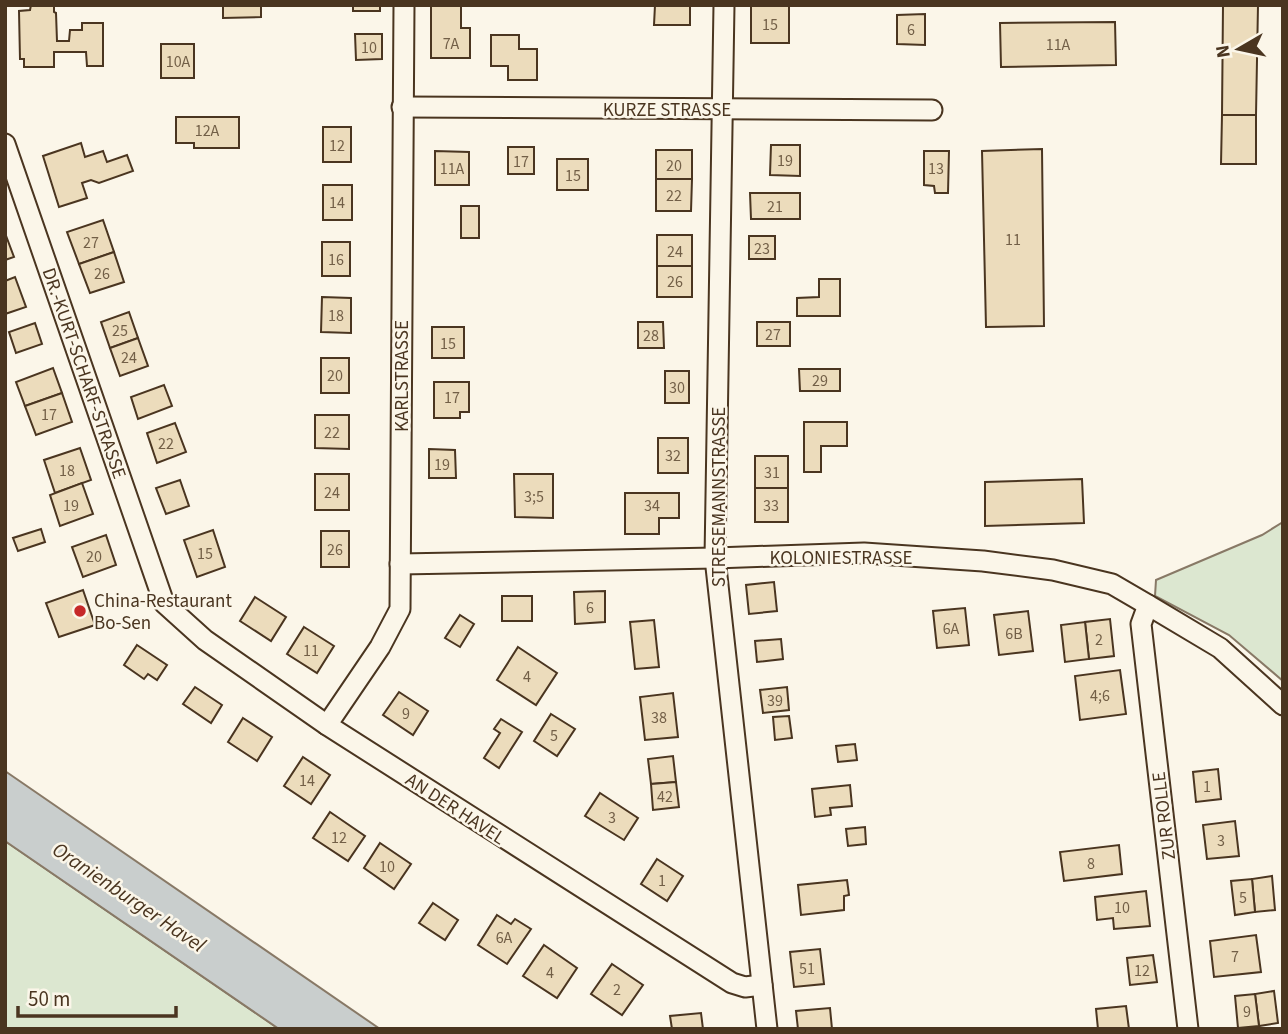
<svg xmlns="http://www.w3.org/2000/svg" width="1288" height="1034" font-family="'Source Sans 3',sans-serif">
	<rect width="100%" height="100%" fill="#fbf6e9"/>
	<g fill="#dce7d0" stroke="#887966" stroke-width="2">
		<path d="M1283,522V681L1229,635L1155,596L1156,580L1262,535Z"/>
		<path d="M5,841L279,1029H5Z"/>
	</g>
	<path fill="#c9cecd" stroke="#887966" stroke-width="2" d="M5,771L380,1029H279L5,841Z"/>
	<g fill="#ecdcbc" stroke="#4a3520" stroke-width="2">
		<path d="M31,5H54V12L56,13L57,41H69L70,30H82V23H103V66H87L86,52H54V67H24V59H20L19,11L30,10Z"/>
		<path d="M223,5H261V17L223,18Z"/>
		<rect x="353" y="5" width="27" height="6"/>
		<path d="M655,5H690V25H654Z"/>
		<rect x="751" y="5" width="38" height="38"/>
		<path d="M1223,5H1258L1256,115H1222Z"/>
		<path d="M431,6H461V28H470V58H431Z"/>
		<path d="M925,14V45L897,44V15Z"/>
		<path d="M1115,22L1116,65L1001,67L1000,23Z"/>
		<path d="M355,34H382V59L356,60Z"/>
		<path d="M491,35H519V49H537V80H508V66H491Z"/>
		<rect x="161" y="44" width="33" height="34"/>
		<path d="M1222,115H1256V164H1221Z"/>
		<path d="M176,117H239V148H194V143H176Z"/>
		<rect x="323" y="127" width="28" height="35"/>
		<path d="M81,143L85,157L103,151L107,162L127,155L133,171L99,183L91,180L82,183L87,198L59,207L43,156Z"/>
		<path d="M771,145H800V176L770,175Z"/>
		<rect x="508" y="147" width="26" height="27"/>
		<path d="M1042,149L1044,326L986,327L982,151Z"/>
		<rect x="656" y="150" width="36" height="29"/>
		<path d="M435,151L469,152V185H435Z"/>
		<path d="M924,151H949L948,193H935L934,186L924,185Z"/>
		<rect x="557" y="159" width="31" height="31"/>
		<path d="M656,179H692L691,211H656Z"/>
		<rect x="323" y="185" width="29" height="35"/>
		<path d="M750,193H800V219H751Z"/>
		<rect x="461" y="206" width="18" height="32"/>
		<path d="M103,220L114,252L79,264L67,232Z"/>
		<path d="M5,233L14,257L5,260Z"/>
		<rect x="657" y="235" width="35" height="31"/>
		<rect x="749" y="236" width="26" height="23"/>
		<rect x="322" y="242" width="28" height="34"/>
		<path d="M114,252L124,282L90,293L79,264Z"/>
		<rect x="657" y="266" width="35" height="31"/>
		<path d="M15,277L26,307L5,314V281Z"/>
		<path d="M819,279H840V316H797V298L819,297Z"/>
		<path d="M322,297L351,298V333L321,332Z"/>
		<path d="M129,312L138,338L110,348L101,322Z"/>
		<path d="M638,322H663L664,348H638Z"/>
		<rect x="757" y="322" width="33" height="24"/>
		<path d="M35,323L42,344L16,353L9,332Z"/>
		<rect x="432" y="327" width="32" height="31"/>
		<path d="M138,338L148,366L120,376L110,348Z"/>
		<rect x="321" y="358" width="28" height="35"/>
		<path d="M53,368L62,393L25,406L16,382Z"/>
		<path d="M799,369H840V391H800Z"/>
		<rect x="665" y="371" width="24" height="32"/>
		<path d="M434,382H469V412H460V418H434Z"/>
		<path d="M164,385L172,406L138,419L131,397Z"/>
		<path d="M62,393L72,422L36,435L25,406Z"/>
		<path d="M315,415H349V449L315,448Z"/>
		<path d="M804,422H847V446H821V472H804Z"/>
		<path d="M175,423L186,452L157,463L147,433Z"/>
		<rect x="658" y="438" width="30" height="35"/>
		<path d="M80,448L91,480L55,493L44,460Z"/>
		<path d="M429,449L455,450L456,478H429Z"/>
		<rect x="755" y="456" width="33" height="32"/>
		<rect x="315" y="474" width="34" height="36"/>
		<path d="M514,474H553V518L515,517Z"/>
		<path d="M1082,479L1084,523L985,526V482Z"/>
		<path d="M180,480L189,506L166,514L156,488Z"/>
		<path d="M82,483L93,514L60,526L50,495Z"/>
		<rect x="755" y="488" width="33" height="34"/>
		<path d="M625,493H679V518H659V534H625Z"/>
		<path d="M41,529L45,542L18,551L13,538Z"/>
		<path d="M213,530L225,567L197,577L184,540Z"/>
		<rect x="321" y="531" width="28" height="36"/>
		<path d="M106,535L116,565L83,577L72,547Z"/>
		<path d="M774,582L777,611L749,614L746,585Z"/>
		<path d="M83,590L95,625L59,637L46,603Z"/>
		<path d="M605,591V622L575,624L574,592Z"/>
		<rect x="502" y="596" width="30" height="25"/>
		<path d="M255,597L286,617L271,641L240,621Z"/>
		<path d="M965,608L969,645L937,648L933,611Z"/>
		<path d="M1028,611L1033,651L999,655L994,615Z"/>
		<path d="M460,615L474,624L460,647L445,638Z"/>
		<path d="M1110,619L1114,656L1089,659L1085,622Z"/>
		<path d="M654,620L659,667L635,669L630,622Z"/>
		<path d="M1085,622L1089,659L1065,662L1061,625Z"/>
		<path d="M304,627L334,646L317,673L287,654Z"/>
		<path d="M781,639L783,659L757,662L755,641Z"/>
		<path d="M137,645L167,665L157,680L148,674L144,679L124,665Z"/>
		<path d="M518,647L557,673L536,705L497,680Z"/>
		<path d="M1120,670L1126,714L1080,720L1075,676Z"/>
		<path d="M195,687L222,705L211,723L183,704Z"/>
		<path d="M787,687L789,710L763,713L760,690Z"/>
		<path d="M399,692L428,711L413,735L383,715Z"/>
		<path d="M673,693L678,737L645,740L640,697Z"/>
		<path d="M551,714L575,729L557,756L534,741Z"/>
		<path d="M789,716L792,738L775,740L773,717Z"/>
		<path d="M243,718L272,737L257,761L228,742Z"/>
		<path d="M501,719L522,732L499,768L484,758L500,733L494,729Z"/>
		<path d="M855,744L857,760L838,762L836,746Z"/>
		<path d="M673,756L676,782L651,784L648,759Z"/>
		<path d="M303,757L330,775L311,804L284,786Z"/>
		<path d="M1218,769L1221,799L1196,802L1193,772Z"/>
		<path d="M676,782L679,807L653,810L651,784Z"/>
		<path d="M850,785L852,806L830,808L831,815L815,817L812,789Z"/>
		<path d="M600,793L638,818L624,840L585,816Z"/>
		<path d="M330,812L365,836L348,861L313,838Z"/>
		<path d="M1235,821L1239,856L1207,859L1203,825Z"/>
		<path d="M865,827L866,844L848,846L846,829Z"/>
		<path d="M380,843L411,864L394,889L364,868Z"/>
		<path d="M1119,845L1122,874L1064,881L1060,852Z"/>
		<path d="M657,859L683,876L667,901L641,884Z"/>
		<path d="M1272,876L1275,910L1255,912L1252,879Z"/>
		<path d="M1252,879L1255,912L1235,915L1231,881Z"/>
		<path d="M847,880L849,895L844,896V910L801,915L798,885Z"/>
		<path d="M1146,891L1150,926L1114,929L1113,918L1097,920L1095,897Z"/>
		<path d="M433,903L458,920L445,940L419,923Z"/>
		<path d="M497,915L511,924L515,919L531,929L507,964L478,945Z"/>
		<path d="M1256,935L1261,972L1214,977L1210,941Z"/>
		<path d="M544,945L577,968L557,998L523,976Z"/>
		<path d="M820,949L824,984L794,987L790,952Z"/>
		<path d="M1153,955L1157,982L1130,985L1127,958Z"/>
		<path d="M612,964L643,985L622,1015L591,994Z"/>
		<path d="M1274,991L1278,1023L1259,1026L1255,994Z"/>
		<path d="M1255,994L1259,1026L1238,1028L1235,996Z"/>
		<path d="M1126,1006L1129,1029H1098L1096,1009Z"/>
		<path d="M830,1008L832,1029H798L796,1011Z"/>
		<path d="M701,1013L703,1029H672L670,1016Z"/>
	</g>
	<g fill="none" stroke-linecap="round" stroke-linejoin="round">
		<defs>
			<g id="minor">
				<path d="M724,5L715,558L767,1029"/>
				<path d="M402,107L932,110"/>
				<path d="M5,144L164,603L205,640L327,725L732,983L745,987L762,985"/>
				<path d="M400,564L715,558L864,553L983,561L1053,570L1112,584L1148,605L1220,648L1283,705"/>
				<path d="M1148,605L1141,624L1188,1029"/>
				<path d="M327,725L380,647L400,609L404,5"/>
			</g>
		</defs>
		<use href="#minor" stroke="#4a3520" stroke-width="23"/>
		<use href="#minor" stroke="#fbf6e9" stroke-width="19"/>
	</g>
	<circle fill="#c62828" stroke="#fbf6e9" stroke-width="2.5" cx="80" cy="611" r="7"/>
	<g text-anchor="middle" stroke-width="5" stroke-linejoin="round" paint-order="stroke">
		<g font-size="16" fill="#725f47">
			<text x="770" y="30">15</text>
			<text x="911" y="35">6</text>
			<text x="451" y="49">7A</text>
			<text x="1058" y="50">11A</text>
			<text x="369" y="53">10</text>
			<text x="178" y="67">10A</text>
			<text x="207" y="136">12A</text>
			<text x="337" y="151">12</text>
			<text x="785" y="166">19</text>
			<text x="521" y="167">17</text>
			<text x="674" y="171">20</text>
			<text x="452" y="174">11A</text>
			<text x="936" y="174">13</text>
			<text x="573" y="181">15</text>
			<text x="674" y="201">22</text>
			<text x="337" y="208">14</text>
			<text x="775" y="212">21</text>
			<text x="1013" y="245">11</text>
			<text x="91" y="248">27</text>
			<text x="762" y="254">23</text>
			<text x="675" y="257">24</text>
			<text x="336" y="265">16</text>
			<text x="102" y="279">26</text>
			<text x="675" y="287">26</text>
			<text x="336" y="321">18</text>
			<text x="120" y="336">25</text>
			<text x="773" y="340">27</text>
			<text x="651" y="341">28</text>
			<text x="448" y="349">15</text>
			<text x="129" y="363">24</text>
			<text x="335" y="381">20</text>
			<text x="820" y="386">29</text>
			<text x="677" y="393">30</text>
			<text x="452" y="403">17</text>
			<text x="49" y="420">17</text>
			<text x="332" y="438">22</text>
			<text x="166" y="449">22</text>
			<text x="673" y="461">32</text>
			<text x="442" y="470">19</text>
			<text x="67" y="476">18</text>
			<text x="772" y="478">31</text>
			<text x="332" y="498">24</text>
			<text x="534" y="502">3;5</text>
			<text x="71" y="511">19</text>
			<text x="652" y="511">34</text>
			<text x="771" y="511">33</text>
			<text x="335" y="555">26</text>
			<text x="205" y="559">15</text>
			<text x="94" y="562">20</text>
			<text x="590" y="613">6</text>
			<text x="951" y="634">6A</text>
			<text x="1014" y="639">6B</text>
			<text x="1099" y="645">2</text>
			<text x="311" y="656">11</text>
			<text x="527" y="682">4</text>
			<text x="1100" y="701">4;6</text>
			<text x="775" y="706">39</text>
			<text x="406" y="719">9</text>
			<text x="659" y="723">38</text>
			<text x="554" y="741">5</text>
			<text x="307" y="786">14</text>
			<text x="1207" y="792">1</text>
			<text x="665" y="802">42</text>
			<text x="612" y="823">3</text>
			<text x="339" y="843">12</text>
			<text x="1221" y="846">3</text>
			<text x="1091" y="869">8</text>
			<text x="387" y="872">10</text>
			<text x="662" y="886">1</text>
			<text x="1243" y="903">5</text>
			<text x="1122" y="913">10</text>
			<text x="504" y="943">6A</text>
			<text x="1235" y="962">7</text>
			<text x="807" y="974">51</text>
			<text x="1142" y="976">12</text>
			<text x="550" y="978">4</text>
			<text x="617" y="995">2</text>
			<text x="1247" y="1017">9</text>
		</g>
		<g font-size="19" fill="#4a3520" stroke="#fbf6e9">
			<text x="667" y="116">KURZE STRASSE</text>
			<text transform="translate(85 373) rotate(71)" y="7">DR.-KURT-SCHARF-STRASSE</text>
			<text transform="translate(401 376) rotate(-90)" y="7">KARLSTRASSE</text>
			<text transform="translate(718 497) rotate(-90)" y="7">STRESEMANNSTRASSE</text>
			<text x="841" y="564">KOLONIESTRASSE</text>
			<text transform="translate(456 808) rotate(33)" y="7">AN DER HAVEL</text>
			<text transform="translate(1163 816) rotate(-97)" y="7">ZUR ROLLE</text>
		</g>
		<g font-size="19" fill="#4a3520" stroke="#fbf6e9" text-anchor="start">
			<text x="94" y="607">China-Restaurant<tspan x="94" dy="22">Bo-Sen</tspan></text>
		</g>
		<g font-size="21" font-style="italic" fill="#4a3520" stroke="#fbf6e9">
			<text transform="translate(129 897) rotate(34)" y="7">Oranienburger Havel</text>
		</g>
	</g>
	<rect width="1288" height="1034" fill="none" stroke="#4a3520" stroke-width="14"/>
	<g transform="translate(1239 49) rotate(261)" stroke="#fbf6e9" stroke-width="5" paint-order="stroke">
	<path d="M0-5L12 26L0 18L-12 26Z" fill="#4a3520"/>
	<text y="-10" font-size="19" font-weight="bold" text-anchor="middle" fill="#4a3520">N</text>
	</g>
	<path d="M18 1006v10h158v-10" fill="none" stroke="#4a3520" stroke-width="3.5"/>
	<text x="28" y="1006" font-size="21" fill="#4a3520" stroke="#fbf6e9" stroke-width="5" paint-order="stroke">50 m</text>
</svg>
